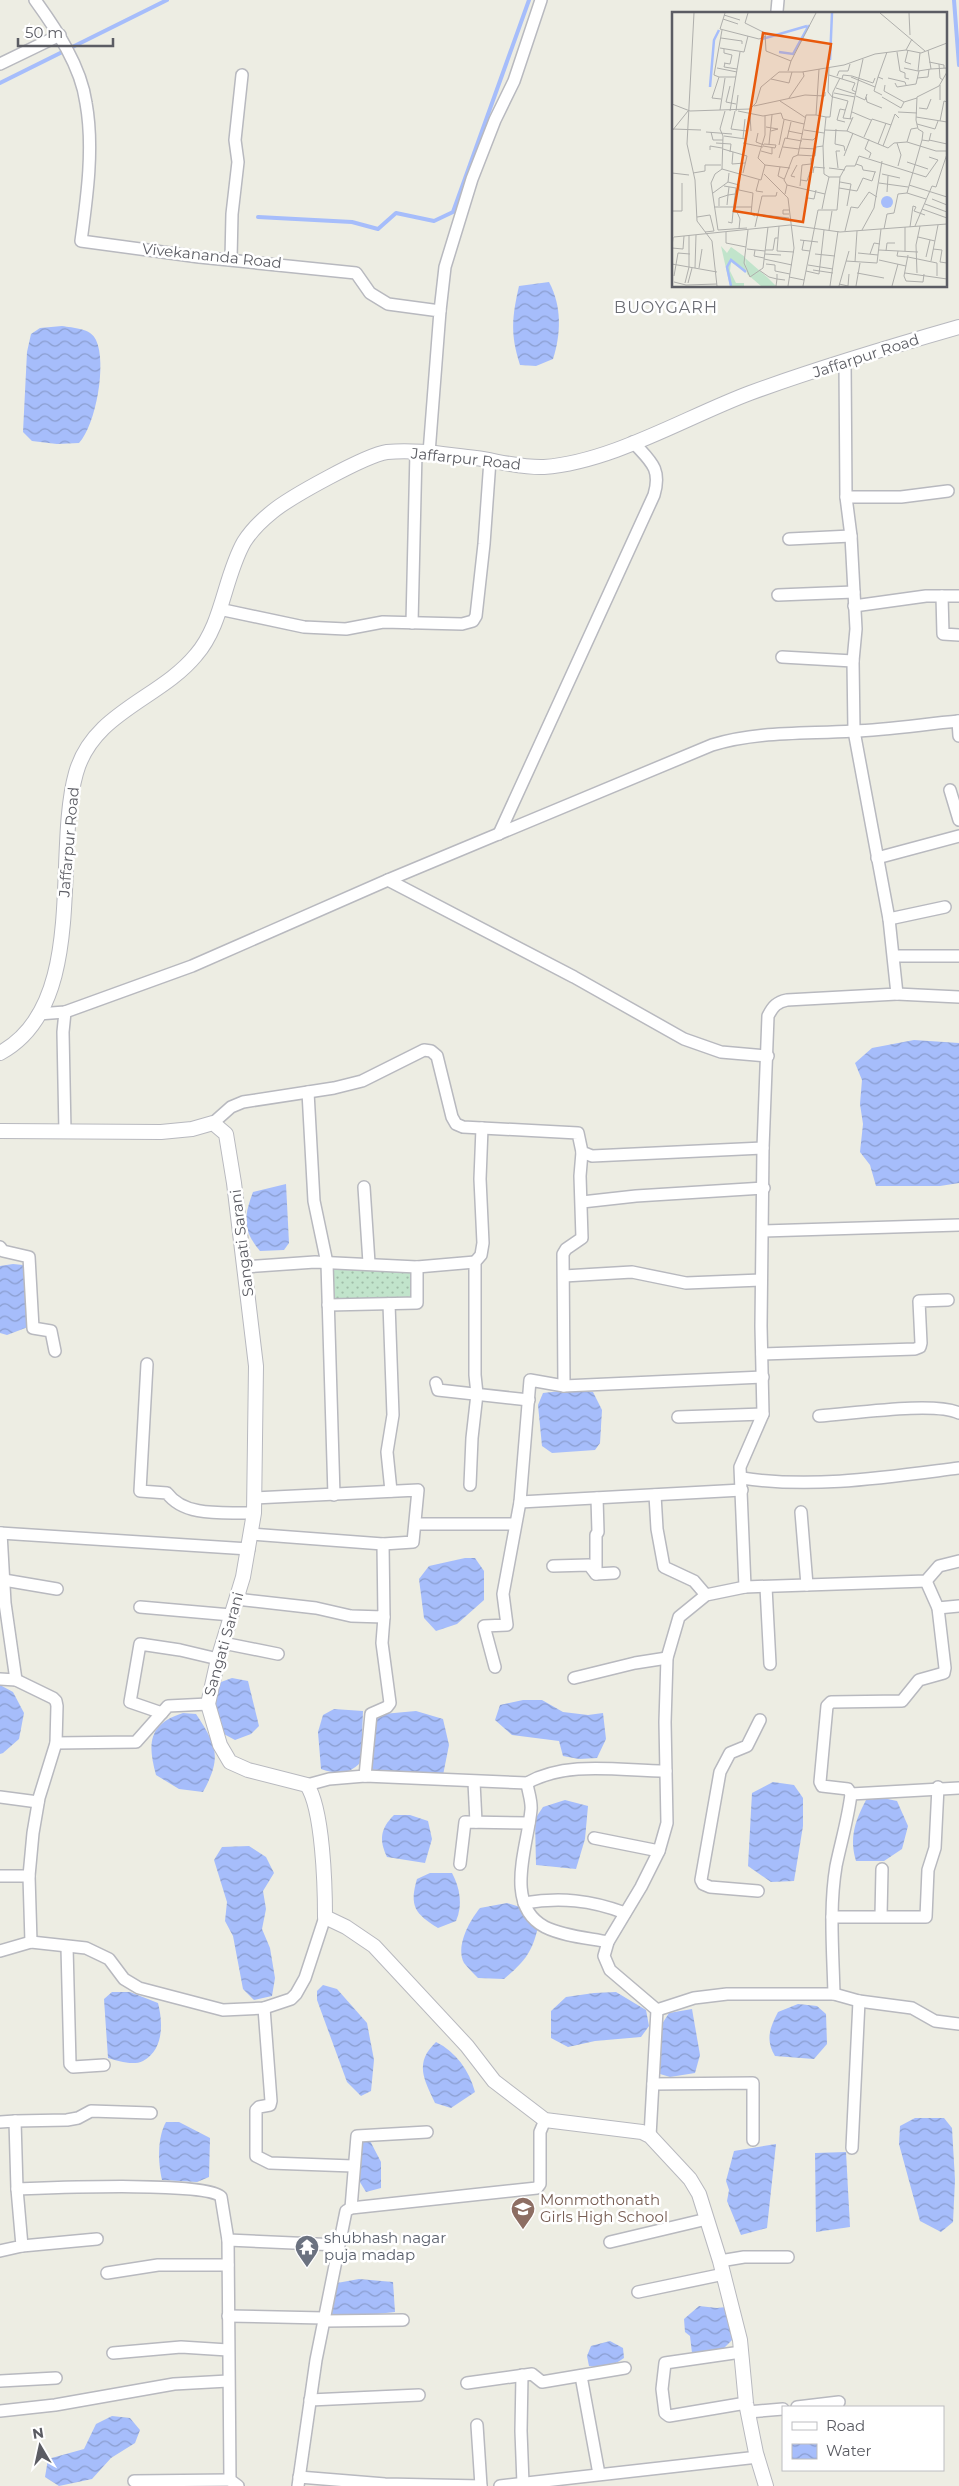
<svg xmlns="http://www.w3.org/2000/svg" width="959" height="2486" font-family="Montserrat,sans-serif">
	<defs>
		<pattern id="grass-dots" width="8" height="8" patternUnits="userSpaceOnUse" patternTransform="scale(1.25)"><rect width="8" height="8" fill="#c1e4cb"/><path d="M2 2h.1M6 6h.1" fill="none" stroke="#a0bca8" stroke-width="1.8" stroke-linecap="round"/></pattern>
		<pattern id="water-waves" width="16" height="10" patternUnits="userSpaceOnUse" patternTransform="scale(1.25)"><rect width="16" height="10" fill="#a6bdfb"/><path d="M0 5q4-4 8 0t8 0" fill="none" stroke="#8a9dcf"/></pattern>
	</defs>
	<rect width="100%" height="100%" fill="#edede3"/>
	<path fill="url(#grass-dots)" d="M330,1267H416L413,1300L332,1301Z"/>
	<g fill="url(#water-waves)">
		<path d="M549,282C562,306 561,334 553,359L536,366L520,365C510,334 512,317 519,286Z"/>
		<path d="M62,326C73,328 91,328 96,340C107,363 96,425 79,443L57,444L32,441L23,432L27,352L31,334L40,328Z"/>
		<path d="M914,1040L959,1043V1183L940,1186H876L870,1165L860,1152L863,1124L860,1104L862,1080L855,1063L872,1048Z"/>
		<path d="M286,1184L289,1243L284,1250L260,1251C242,1230 244,1216 253,1192Z"/>
		<path d="M13,1264L23,1265L28,1291V1327L7,1335L0,1333V1266Z"/>
		<path d="M570,1390L593,1392L602,1410L600,1443L595,1450L552,1453L542,1446L538,1405L543,1393Z"/>
		<path d="M465,1558H475L484,1571V1600L457,1624L436,1631L424,1618L419,1579L429,1566Z"/>
		<path d="M232,1678L248,1681L259,1726L251,1734L235,1740L222,1733C215,1713 211,1701 221,1682Z"/>
		<path d="M0,1685L13,1692L24,1713L19,1739L3,1753L0,1754Z"/>
		<path d="M523,1700H542L563,1712L588,1715L603,1713L606,1739L597,1758L579,1759L563,1756L559,1741L512,1735L495,1720L500,1705Z"/>
		<path d="M334,1709L363,1711L361,1762C348,1775 339,1775 321,1769L318,1732L323,1715Z"/>
		<path d="M416,1711L443,1719L449,1745L443,1775L372,1771L370,1736L372,1715Z"/>
		<path d="M183,1713L196,1714C217,1746 222,1757 203,1792L179,1789L156,1775C147,1742 149,1724 183,1713Z"/>
		<path d="M773,1782L794,1785L803,1798V1826L794,1881L771,1882L748,1866L752,1793Z"/>
		<path d="M883,1798L897,1801L908,1826L902,1849L884,1861H856C849,1838 855,1821 866,1800Z"/>
		<path d="M565,1800L588,1806L585,1839L576,1869L536,1865L535,1819L543,1807Z"/>
		<path d="M394,1815H410L428,1821L432,1839L425,1863L387,1857C379,1840 380,1829 394,1815Z"/>
		<path d="M249,1846L266,1857L274,1873L263,1891L266,1909L262,1929L270,1948L275,1978L272,1996L254,2000L243,1989L233,1936L225,1921L227,1902L214,1860L222,1847Z"/>
		<path d="M430,1873H452C460,1888 463,1905 456,1921L438,1928C415,1914 409,1906 417,1879Z"/>
		<path d="M507,1903L520,1907L538,1927C532,1953 524,1962 504,1979L478,1978C473,1973 468,1968 464,1963C455,1946 470,1920 480,1908Z"/>
		<path d="M323,1985L337,1989L367,2023L374,2060L371,2091L361,2096L347,2082L317,2000V1991Z"/>
		<path d="M112,1992H130L158,2003C163,2022 164,2050 143,2061C133,2066 118,2061 108,2058L104,1999Z"/>
		<path d="M616,1992L646,2010L649,2026L641,2037L595,2041L568,2047L551,2038V2011L566,1997L594,1993Z"/>
		<path d="M798,2004L817,2006L826,2014L827,2044L814,2059L775,2056C765,2040 770,2027 778,2012Z"/>
		<path d="M692,2009L700,2055L695,2073L670,2077L660,2074V2027L669,2013Z"/>
		<path d="M436,2042C456,2052 469,2070 475,2092L451,2108L435,2103C424,2079 414,2063 436,2042Z"/>
		<path d="M915,2118H944L952,2128L955,2180L953,2222L941,2232L920,2221L899,2144L900,2126Z"/>
		<path d="M166,2122H179L210,2138L209,2177L197,2182L162,2180C158,2163 157,2138 166,2122Z"/>
		<path d="M367,2135L381,2162V2188L366,2192L355,2174L356,2140Z"/>
		<path d="M776,2144L767,2228L741,2235L727,2201L729,2190L726,2181L734,2151Z"/>
		<path d="M846,2152L850,2227L816,2232L815,2153Z"/>
		<path d="M359,2279L393,2282L395,2312L359,2316L332,2314L337,2283Z"/>
		<path d="M699,2306L717,2308L726,2307L733,2339L724,2348L692,2353L690,2336L685,2332L684,2319Z"/>
		<path d="M610,2341L623,2348L624,2358C613,2366 602,2369 589,2366L587,2356L591,2346Z"/>
		<path d="M112,2416L130,2418L140,2430L135,2443L111,2458L92,2479L59,2486L45,2477L48,2459L84,2449L96,2424Z"/>
	</g>
	<g fill="none" stroke-linecap="round" stroke-linejoin="round">
		<g stroke="#a6bdfb" stroke-width="4">
			<path d="M954,0L959,65"/>
			<path d="M0,83L167,0"/>
			<path d="M258,217L352,222L378,229L396,213L434,221L453,212L529,0"/>
		</g>
		<defs>
			<g id="minor">
				<path d="M35,0C56,29 81,66 86,103C94,147 87,197 81,241L199,257L356,273L370,293L388,304L440,311L429,453"/>
				<path d="M777,11L778,0"/>
				<path d="M0,64L60,35"/>
				<path d="M231,259L232,214L238,162L235,140L242,75"/>
				<path d="M440,311L445,267L472,179L495,120L514,81L541,0"/>
				<path d="M846,497H901L948,491"/>
				<path d="M789,539L851,536"/>
				<path d="M778,595L854,592"/>
				<path d="M942,596L943,634L959,635"/>
				<path d="M854,606L926,596H959"/>
				<path d="M219,609L304,627L346,629L383,622L462,624L473,621L476,616L484,544L490,460"/>
				<path d="M412,623L416,452"/>
				<path d="M782,657L853,661"/>
				<path d="M958,721L959,736"/>
				<path d="M950,790L959,820"/>
				<path d="M499,834L654,495C662,468 650,461 633,442"/>
				<path d="M877,858L959,836"/>
				<path d="M388,880L574,977L684,1039L721,1052L768,1056"/>
				<path d="M889,919L945,907"/>
				<path d="M894,956H959"/>
				<path d="M897,994L959,997"/>
				<path d="M65,1012L63,1032L65,1132"/>
				<path d="M38,1014L65,1012L192,966L388,880L712,745C758,731 805,734 853,731C888,730 924,724 959,721"/>
				<path d="M308,1092L314,1201L327,1263L334,1495"/>
				<path d="M213,1123L231,1107L243,1102L334,1088L362,1081L424,1050L431,1051L437,1056L452,1117L456,1124L463,1127L578,1133L582,1152L592,1156L763,1148"/>
				<path d="M364,1187L369,1263"/>
				<path d="M582,1202L636,1196L764,1188"/>
				<path d="M763,1231L959,1225"/>
				<path d="M0,1247L3,1251L29,1257L33,1328L51,1331L55,1351"/>
				<path d="M244,1267L315,1262L417,1267V1303L328,1305"/>
				<path d="M417,1267L475,1262"/>
				<path d="M564,1276L632,1272L686,1283L761,1280"/>
				<path d="M389,1304L393,1415L387,1452L391,1491"/>
				<path d="M762,1354L915,1349L920,1347L921,1343L919,1301L948,1300"/>
				<path d="M147,1364L140,1491L167,1493C185,1518 226,1512 254,1513"/>
				<path d="M436,1383L438,1390L529,1400"/>
				<path d="M564,1386L563,1254L566,1249L582,1238L580,1176L582,1152"/>
				<path d="M819,1416C851,1414 934,1401 959,1413"/>
				<path d="M678,1417L763,1414"/>
				<path d="M742,1478C813,1489 888,1477 959,1468"/>
				<path d="M470,1485L472,1438L477,1394L475,1375V1262L481,1255L483,1243L480,1179L482,1128"/>
				<path d="M655,1495L657,1529L664,1567L694,1581L706,1595"/>
				<path d="M520,1502L742,1490"/>
				<path d="M801,1512L807,1585"/>
				<path d="M416,1524H515"/>
				<path d="M0,1533L249,1549"/>
				<path d="M1,1533L5,1603L16,1680"/>
				<path d="M251,1534L383,1544L413,1542L418,1490L254,1498"/>
				<path d="M553,1566L589,1565L596,1574L614,1573"/>
				<path d="M596,1574V1535L598,1532L597,1498"/>
				<path d="M4,1580L57,1589"/>
				<path d="M745,1587L926,1581L939,1566L959,1561"/>
				<path d="M766,1587L770,1664"/>
				<path d="M236,1599L316,1608L351,1616L384,1617L383,1544"/>
				<path d="M140,1607L231,1615"/>
				<path d="M938,1608L959,1606"/>
				<path d="M223,1643L278,1654"/>
				<path d="M495,1667L484,1626L507,1625L503,1594L520,1502L530,1380L564,1386L763,1377"/>
				<path d="M574,1678L635,1663L667,1658"/>
				<path d="M0,1679L16,1680L53,1698L56,1701L57,1706L56,1743L39,1798L33,1833L29,1876L31,1942"/>
				<path d="M162,1713L130,1702L140,1644L180,1650L218,1659"/>
				<path d="M56,1743L136,1742L168,1706L208,1704"/>
				<path d="M365,1776L371,1714L387,1707L390,1703L382,1643L384,1617"/>
				<path d="M474,1782L476,1822"/>
				<path d="M527,1783C528,1792 532,1801 531,1810C528,1845 503,1905 545,1927C563,1936 588,1938 608,1942"/>
				<path d="M307,1785L329,1779L365,1776L527,1783C568,1760 621,1771 666,1771"/>
				<path d="M851,1794L959,1788"/>
				<path d="M0,1797L38,1802"/>
				<path d="M594,1838L659,1851"/>
				<path d="M460,1864L465,1822L529,1823"/>
				<path d="M0,1876H29"/>
				<path d="M758,1891L710,1887L703,1884L701,1880L720,1772L730,1753L747,1746L760,1720"/>
				<path d="M524,1903C560,1897 591,1900 625,1913"/>
				<path d="M881,1916L882,1869"/>
				<path d="M832,1917H926L928,1870L935,1848L938,1787"/>
				<path d="M67,1947L70,2064L73,2067L104,2065"/>
				<path d="M0,1951L31,1942L86,1948L109,1959L124,1979L139,1988L223,2010L264,2008L291,1999L296,1994L305,1978L325,1917"/>
				<path d="M834,1994C833,1952 829,1908 836,1866C841,1842 848,1819 851,1794L848,1789L822,1786L820,1782L827,1706L831,1702L902,1701L919,1680L944,1673L945,1668L938,1608L926,1581"/>
				<path d="M264,2008L271,2101L270,2105L259,2107L256,2110V2156L270,2163L353,2166"/>
				<path d="M657,2010L694,1998L727,1994H834L859,2001L912,2008L935,2021L959,2024"/>
				<path d="M653,2084L753,2083V2140"/>
				<path d="M15,2121L67,2120L78,2118L91,2111L151,2113"/>
				<path d="M0,2122L15,2121L17,2189C46,2188 209,2181 221,2197L228,2240L230,2480L238,2486"/>
				<path d="M650,2136L657,2010L610,1970L604,1956L608,1942L641,1887L659,1851L667,1823L665,1722L667,1658L679,1617L706,1595L745,1587L740,1467L763,1414L761,1326L763,1148L768,1016C773,1006 777,1002 787,1000L897,994L889,919L854,731L853,661L856,629L851,536L846,497L845,362"/>
				<path d="M852,2148L859,2001"/>
				<path d="M351,2208L357,2136L427,2132"/>
				<path d="M228,2240L338,2245"/>
				<path d="M610,2242L707,2219"/>
				<path d="M22,2246L97,2239"/>
				<path d="M0,2251L22,2246L17,2189"/>
				<path d="M720,2261L744,2257H788"/>
				<path d="M107,2273L158,2265H228"/>
				<path d="M638,2292L724,2274"/>
				<path d="M228,2316L324,2318"/>
				<path d="M324,2321L403,2320"/>
				<path d="M741,2352L665,2363L662,2389L665,2413L669,2416L746,2403"/>
				<path d="M113,2353L181,2347L228,2350"/>
				<path d="M522,2375L521,2431L523,2484"/>
				<path d="M581,2376L599,2474"/>
				<path d="M0,2381L56,2378"/>
				<path d="M467,2383L532,2374L542,2382L625,2368"/>
				<path d="M310,2400L419,2395"/>
				<path d="M797,2407L839,2402"/>
				<path d="M0,2411L55,2405L174,2384L228,2381"/>
				<path d="M748,2412L783,2409"/>
				<path d="M477,2425L481,2486"/>
				<path d="M299,2477L385,2484L481,2486"/>
				<path d="M134,2481L230,2480"/>
				<path d="M298,2486L316,2360L346,2211L351,2208L537,2188L540,2184V2132L545,2120"/>
				<path d="M500,2486L758,2457"/>
			</g>
			<g id="tertiary">
				<path d="M0,1053C89,1005 53,854 76,773C93,712 160,699 196,655C223,624 224,577 244,542C251,531 262,520 272,512C290,497 366,455 387,452C417,449 447,455 476,458C497,461 522,468 544,467C612,462 686,417 750,393C818,368 889,347 959,327"/>
				<path d="M0,1131L161,1132L192,1129L213,1123L226,1134L234,1183L256,1366L254,1513L243,1577L218,1659L208,1704L220,1745L230,1762L248,1770L307,1785C323,1809 325,1887 325,1917L346,1927L374,1946L467,2046L494,2081L545,2120L642,2132L650,2136L690,2179L699,2194L720,2261L740,2340L746,2403L756,2453L766,2486"/>
			</g>
		</defs>
		<use href="#minor" stroke="#b8b9bf" stroke-width="14"/>
		<use href="#tertiary" stroke="#b8b9bf" stroke-width="16"/>
		<use href="#minor" stroke="#fff" stroke-width="11"/>
		<use href="#tertiary" stroke="#fff" stroke-width="14"/>
	</g>
	<defs>
		<symbol id="school-pin" viewBox="-11 -11 22 30"><path d="M0 17L-7.5 6A9.5 9.5 0 1 1 7.5 6Z" fill="#8d6e63" stroke="#fff"/><path d="M0-5L7-2L0 1L-7-2ZM-4 1L0 2.5L4 1V4Q0 6-4 4Z" fill="#fff"/></symbol>
		<symbol id="temple-pin" viewBox="-11 -11 22 30"><path d="M0 17L-7.5 6A9.5 9.5 0 1 1 7.5 6Z" fill="#6b7280" stroke="#fff"/><path d="M0-6L5-2H3V0L6.5 2.5H4V6H1.5V3h-3V6H-4V2.5H-6.5L-3 0V-2H-5Z" fill="#fff"/></symbol>
	</defs>
	<g fill-rule="evenodd">
		<use href="#school-pin" x="509" y="2195" width="28" height="38"/>
		<use href="#temple-pin" x="293" y="2233" width="28" height="38"/>
	</g>
	<g text-anchor="middle" stroke-width="5" stroke-linejoin="round" paint-order="stroke">
		<g font-size="15" fill="#5b5c63" stroke="#fff">
			<text transform="translate(212 256) rotate(6)" y="5">Vivekananda Road</text>
			<text transform="translate(866 356) rotate(-18)" y="5">Jaffarpur Road</text>
			<text transform="translate(466 459) rotate(6)" y="5">Jaffarpur Road</text>
			<text transform="translate(69 842) rotate(-85)" y="5">Jaffarpur Road</text>
			<text transform="translate(242 1243) rotate(-97)" y="5">Sangati Sarani</text>
			<text transform="translate(224 1644) rotate(-74)" y="5">Sangati Sarani</text>
		</g>
		<g font-size="15" fill="#785e54" stroke="#fff" text-anchor="start">
			<text x="540" y="2205">Monmothonath<tspan x="540" dy="17">Girls High School</tspan></text>
		</g>
		<g font-size="15" fill="#5b616d" stroke="#fff" text-anchor="start">
			<text x="324" y="2243">shubhash nagar<tspan x="324" dy="17">puja madap</tspan></text>
		</g>
		<g font-size="16" letter-spacing="1" fill="#6c6e75" stroke="#fff">
			<text x="666" y="313">BUOYGARH</text>
		</g>
	</g>
	<g transform="translate(672 12)">
		<rect width="275" height="275" fill="#edede3"/>
		<path d="M73,246L95,265L104,274H89L75,262Z" fill="#c1e4cb"/>
		<path d="M49,234L55,241L59,235L73,245L74,260L59,250L58,259L64,271H72V274H58Z" fill="#c1e4cb"/>
		<path d="M209 190a6 6 0 1 1 12 0a6 6 0 1 1-12 0Z" fill="#a6bdfb"/>
		<path fill="none" stroke="#a6bdfb" stroke-width="2.5" d="M90,27L135,14M107,40L121,42L137,13M158,48L160,1M38,75L42,28L47,18M59,274L55,255L59,248L74,260"/>
		<path fill="none" stroke="#afafac" stroke-width="1" d="M22,1L15,132L23,168L25,209L40,229L45,274M53,1L48,17L87,27L94,24M76,1L73,11L93,21L94,39L119,49L116,59M208,1L253,39M237,1L238,23M52,3L68,8M51,7L66,12M49,26L70,29V32M48,36L72,40L76,24M234,38L249,41L275,31M236,38L233,50L239,52M256,38L259,57L275,56M225,40L228,59L233,61V66L237,67M119,49L144,1M257,50L272,53V56M52,51L58,52L60,43L52,41V37M53,51L52,55L65,57M267,52L268,66L271,68M157,55L156,80L161,86M45,56L65,60M232,56L246,59L259,57M246,59L248,41M157,63L183,71L180,78L184,80M165,64L167,59H176L178,52M47,65L42,63L50,18M47,65L40,86L49,87M47,65H64M179,65L203,75M206,65L215,40M216,66L233,70L234,73M245,66L256,65L257,57M99,67L117,71L120,60M170,67L171,63L180,64L201,71L203,66M223,71L225,75L244,72L247,59M213,73L212,79L232,90L245,86M268,73V88M58,74L54,90L64,92M164,76L183,82M162,81L183,85M210,83L202,79L206,65L211,67M184,84L193,88L195,82M161,85L176,89L171,106L180,107M194,85L195,90L210,96M210,85L229,96L232,90M117,86L132,64L131,60M108,89L134,106M0,92L18,99L78,97L84,91L89,75L107,60H130L172,53L203,42L234,38L240,27M82,94L133,83L153,84V80M247,96L255,97L259,87M48,98L53,66M173,98L168,97L165,108L173,110M58,99L68,40M63,99L59,117L75,119M64,99L66,83M66,99L91,104L109,101L111,107L132,112M180,100L199,108M226,100L245,101M78,103L79,119M154,105H158L161,80L168,66M244,105L275,110M178,107L191,47M268,109L272,89L275,90M245,112L263,117L266,109M219,113L223,102L227,106M94,115L106,117L99,119M1,117L29,118M164,117L163,132L172,134L173,139M132,118L152,121M153,118L175,119L216,136L222,131L235,130L264,139H275M0,119L16,99M116,119L131,122M175,119L181,105M34,120L60,122M39,120L41,128H51M86,121L84,130L92,133M52,124L74,127M192,125L200,107L219,113L211,134M71,126L73,107M115,127L119,110M130,127L141,128L144,125M197,127L193,137L199,141L197,146M250,128L257,129L259,121M257,128L275,132M235,130L239,117L245,116M44,131L59,132L58,140M71,131L91,135M225,131L229,143L226,154M97,132L100,103M206,132L214,111M107,133L112,108M91,134L103,136L104,133L92,132M151,134L152,162L157,165M111,135L127,137M127,136L144,137M51,137L75,144L71,161M38,138V134L50,136M89,139L100,142V136M61,140L60,152L73,151M126,143L143,144L144,135L151,134L154,105L144,103M172,144L181,121M107,146L113,126L130,129M235,150L256,157M184,152L190,154L191,158L204,160M93,153L118,156M108,155L106,164L112,167M157,156L173,158M166,156L164,139H168M50,157L51,124L48,117L53,99M0,161L17,163M21,161L33,159V153H49M141,161L142,155L153,156M92,162L116,186L122,236L116,274M210,162L228,166M123,165L119,164L125,153M87,168L84,179L91,180M129,168L135,169L138,160M56,170L67,173V178L81,181L79,202L83,204M168,170L179,172L175,194M207,171L236,175M115,173L153,182L150,197M237,173L275,185M52,174L64,176L61,200H65L68,207L67,217M128,174L130,153L139,152V146M167,176L185,179L191,166L200,169L203,160M215,180L216,164M41,181L56,170L57,161M235,181L254,187M113,182L115,173L112,168L121,145L126,143L134,103H144L147,57M153,182L157,165H168L174,154H183L187,144L254,165L266,148L257,145M136,186L142,187L144,178M260,187L275,193M253,192L275,200M55,193L56,183L63,182M47,194V186L56,183L57,175M42,195H80M250,197L275,206M0,199H10V171M84,202L117,206M117,202H111V198H117M25,205L38,203L42,219L33,220M56,210L60,211L61,200M107,214L105,239L122,240M243,214L260,174L264,175L275,142M83,215L90,184H104L105,180M238,215L241,194L244,195L242,199L253,203M75,216L46,218L39,171L43,162L50,157L89,168L93,153L86,146L93,123V104M212,217L215,202L222,201L226,182L235,181L250,128L251,120L246,117L244,108L245,85L267,74L275,60M76,218L72,251L78,265M157,218L160,199M190,218L202,196L210,149M173,219L179,195L186,196L197,180L205,185M54,220V231L74,235M1,225L0,236L11,237L12,224M2,225L118,213L168,220L275,212M246,225L263,229M128,228L146,230M132,228L130,238L138,239M75,237L93,239M261,237L270,238L268,250L275,251M83,238L82,244L92,246M93,238H101L103,226H106M207,238L246,240M214,239L215,231H223M226,239L225,244L235,245M233,239V215M186,241L206,243M93,242L109,243M143,242L163,244M198,242L202,231L208,232M236,243L232,264L234,269L251,270L252,262M236,245L265,251V264M254,245L258,228M92,247L120,253M207,248L234,254M174,249L205,251L209,217M259,249L266,213M183,250L185,219M0,252L45,260M94,252L103,253V259L118,262M136,253L161,257M23,256L24,223M27,256L30,237M87,258L97,265L105,267V262M141,258L161,261M134,259L147,262L152,218M185,261L212,266M233,261L275,267M245,261L244,233L248,214M2,264L6,241L18,242M78,265L91,256L96,215M117,265L132,268M2,270L14,273L45,272M13,271L17,255V223M16,271L20,256M167,272L176,274L177,262M104,274L105,267L113,268M131,274L146,198H165L168,165M158,274L166,219M167,274L177,239M184,274L188,251M220,274L226,252"/>
		<path fill="#e8590c" fill-opacity="0.15" stroke="#e8590c" stroke-width="2.5" d="M91,21L159,32L131,210L62,199Z"/>
		<rect width="275" height="275" fill="none" stroke="#5b5c63" stroke-width="2.5"/>
	</g>
	<rect x="782" y="2406" width="162" height="65" fill="#ffffff" stroke="#bdbec1"/>
	<rect x="792" y="2422" width="25" height="8" fill="#ffffff" stroke="#bdbec1"/>
	<text x="826" y="2431" font-size="15" fill="#5b5c63">Road</text>
	<rect x="792" y="2444" width="25" height="15" fill="url(#water-waves)" stroke="#bdbec1"/>
	<text x="826" y="2456" font-size="15" fill="#5b5c63">Water</text>
	<g transform="translate(40 2446) rotate(351)" stroke="#ffffff" stroke-width="4" paint-order="stroke">
	<path d="M0-4L9 19L0 12L-9 19Z" fill="#5b5c63"/>
	<text y="-8" font-size="14" font-weight="bold" text-anchor="middle" fill="#5b5c63">N</text>
	</g>
	<path d="M18 38v8h95v-8" fill="none" stroke="#5b5c63" stroke-width="2.5"/>
	<text x="25" y="38" font-size="15" fill="#5b5c63" stroke="#ffffff" stroke-width="4" paint-order="stroke">50 m</text>
</svg>
